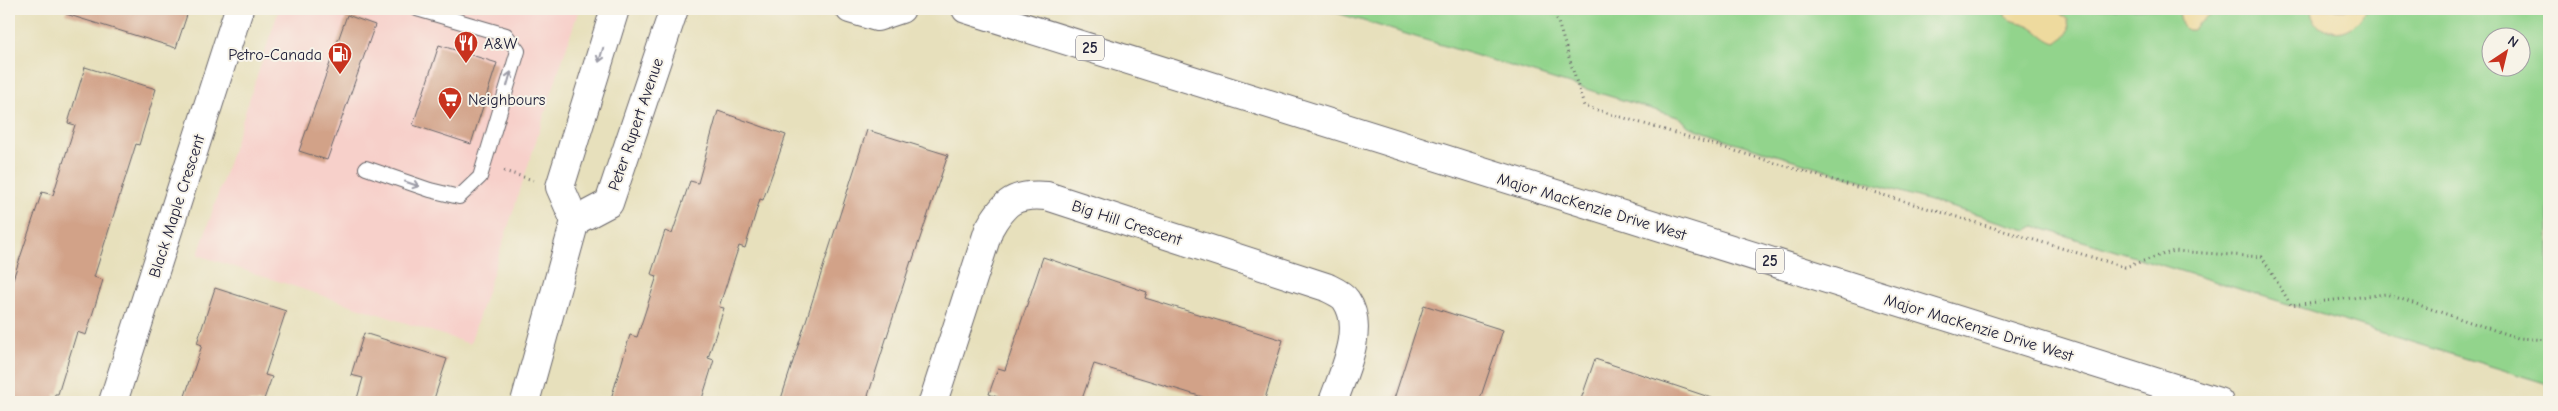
<svg xmlns="http://www.w3.org/2000/svg" width="2558" height="411" font-family="'Comic Neue',sans-serif">
	<rect width="100%" height="100%" fill="#f7f3e8"/>
	<filter id="ink" filterUnits="userSpaceOnUse"><feTurbulence type="fractalNoise" baseFrequency=".02" numOctaves="2"/><feDisplacementMap in="SourceGraphic" scale="10" xChannelSelector="R" yChannelSelector="G"/><feConvolveMatrix kernelMatrix="1 2 1 2 8 2 1 2 1" color-interpolation-filters="sRGB"/></filter>
	<filter id="wash" filterUnits="userSpaceOnUse"><feTurbulence type="fractalNoise" baseFrequency=".0096" numOctaves="4" result="noise"/><feDisplacementMap in="SourceGraphic" scale="20" xChannelSelector="R" yChannelSelector="G"/><feGaussianBlur stdDeviation="1.12" result="paint"/><feColorMatrix in="noise" values="0 0 0 0 0 0 0 0 0 0 0 0 0 0 0 0 0 1.4 0 .05"/><feComposite in="paint" operator="in"/></filter>
	<g filter="url(#wash)">
		<rect width="100%" height="100%" fill="#e7e0bc"/>
		<path fill="#f7d0ca" d="M279,9H579L470,344L198,255Z"/>
		<path fill="#92d48c" stroke="#5a7b64" fill-rule="evenodd" d="M1324,9H2549V384L2034,226L2027,230L1730,141L1688,126L1681,118ZM2490,38H2520V68H2490Z"/>
		<g fill="#eeda9e" stroke="#887e6c">
			<path d="M2005,9H2055L2068,20L2069,29L2067,35L2056,43C2043,39 2038,29 2028,25C2019,21 2011,23 2005,16Z"/>
			<path d="M2176,9H2217C2208,18 2201,20 2193,30H2187L2182,25L2178,10Z"/>
			<path d="M2312,9H2366C2355,33 2334,39 2314,22Z"/>
		</g>
		<g id="blocks">
			<g fill="#d2a288">
				<path d="M67,9H189L176,48L66,14Z"/>
				<path d="M347,15L375,25L327,160L299,151Z"/>
				<path d="M439,45L497,63L471,144L413,125Z"/>
				<path d="M85,67L156,89L139,145L136,144L94,277L103,280L86,335L77,332L58,394H55L53,402H9V291L42,192L53,195L75,125L68,123Z"/>
				<path d="M718,111L786,135L763,200L760,199L745,248L739,246L719,307L724,308L708,358L714,360L701,402H610L630,335L637,337L657,276L651,274L665,231L672,234L690,181L698,183Z"/>
				<path d="M867,130L948,155L912,262L911,261L866,402H780Z"/>
				<path d="M1043,257L1147,292L1145,298L1283,340L1264,402H1219L1094,364L1081,402H999L1000,398L989,394L998,368L1005,370Z"/>
				<path d="M215,288L286,311L265,375L272,377L263,402H183L202,345L197,343Z"/>
				<path d="M1424,305L1503,330L1479,402H1393Z"/>
				<path d="M364,333L447,359L433,402H356L363,378L351,375Z"/>
				<path d="M1595,359L1712,398L1711,402H1580Z"/>
			</g>
		</g>
	</g>
	<g filter="url(#ink)">
		<use href="#blocks" fill-opacity="0" stroke="#676468" stroke-width="1"/>
		<g fill="none" stroke-linecap="round" stroke-linejoin="round">
			<defs>
				<path id="service" d="M366,168L430,190L459,197L480,177L518,51L506,35L417,9"/>
				<g id="minor">
					<path d="M113,402L239,9"/>
					<path d="M933,402L989,229C1004,202 1015,193 1047,196L1326,287C1332,290 1342,294 1346,300C1366,329 1343,373 1333,402"/>
				</g>
				<g id="tertiary">
					<path d="M575,221L609,203L674,9"/>
					<path d="M525,402L575,221L560,187L615,9"/>
				</g>
				<g id="primary">
					<path d="M850,9L877,17L901,9"/>
					<path d="M966,9L2219,402"/>
				</g>
			</defs>
			<use href="#service" stroke="#676468" stroke-width="16"/>
			<use href="#minor" stroke="#676468" stroke-width="30"/>
			<use href="#tertiary" stroke="#676468" stroke-width="30"/>
			<use href="#primary" stroke="#676468" stroke-width="30"/>
			<g stroke="#676468" stroke-width="3" stroke-dasharray="1 4" stroke-linecap="butt">
				<path d="M1554,9L1584,106L2125,267L2174,251L2262,257L2291,305L2386,294L2518,338L2549,340"/>
				<path d="M504,171L533,180"/>
			</g>
			<use href="#service" stroke="#fff" stroke-width="14"/>
			<use href="#minor" stroke="#fff" stroke-width="28"/>
			<use href="#tertiary" stroke="#fff" stroke-width="28"/>
			<use href="#primary" stroke="#fff" stroke-width="28"/>
		</g>
		<defs><path id="oneway-shaft" d="M-6 0H5M1.5-3L5.5 0L1.5 3" fill="none" stroke-width="1.6" stroke-linecap="round" stroke-linejoin="round" transform="scale(1.25)"/></defs>
		<g stroke="#9c9ca7">
			<use href="#oneway-shaft" transform="translate(601 55) rotate(107)"/>
			<use href="#oneway-shaft" transform="translate(509 79) rotate(-74)"/>
			<use href="#oneway-shaft" transform="translate(412 184) rotate(19)"/>
		</g>
	</g>
	<defs>
		<symbol id="restaurant-pin" viewBox="-11 -11 22 30"><path d="M0 17L-7.5 6A9.5 9.5 0 1 1 7.5 6Z" fill="#c8321e" stroke="#f7f3e8"/><path d="M-5-6h1v4h1v-4h1v4h1v-4h1v5L-1.5 .5V6h-2V.5L-5-1ZM5-6V6H3V1.5H1.5Q1.5-4 5-6Z" fill="#fff"/></symbol>
		<symbol id="fuel-pin" viewBox="-11 -11 22 30"><path d="M0 17L-7.5 6A9.5 9.5 0 1 1 7.5 6Z" fill="#c8321e" stroke="#f7f3e8"/><path d="M-5.5-6h7V0h2V4h1.3V-2.5L3-4.5l.8-.8L6-3V5H2.5V1h-1V6h-7ZM-4.2-4.7v3.2H.2V-4.7Z" fill="#fff"/></symbol>
		<symbol id="supermarket-pin" viewBox="-11 -11 22 30"><path d="M0 17L-7.5 6A9.5 9.5 0 1 1 7.5 6Z" fill="#c8321e" stroke="#f7f3e8"/><path d="M-6-5.5h2.5l.6 2H6L4.5 2H-2.5L-4.4-4H-6ZM-1.5 3.2a1.3 1.3 0 1 0 .1 0ZM3 3.2a1.3 1.3 0 1 0 .1 0Z" fill="#fff"/></symbol>
	</defs>
	<g fill-rule="evenodd">
		<use href="#restaurant-pin" x="452" y="29" width="28" height="38"/>
		<use href="#fuel-pin" x="326" y="40" width="28" height="38"/>
		<use href="#supermarket-pin" x="436" y="85" width="28" height="38"/>
	</g>
	<g text-anchor="middle" stroke-width="4" stroke-linejoin="round" paint-order="stroke">
		<g fill="#f7f3e8" stroke="#62616f" stroke-width="1">
			<rect x="1076" y="35.5" width="28" height="25" rx="4"/>
			<rect x="1756" y="248.5" width="28" height="25" rx="4"/>
		</g>
		<g font-size="15" font-weight="bold" fill="#22223b">
			<text x="1090" y="53">25</text>
			<text x="1770" y="266">25</text>
		</g>
		<g font-size="16" fill="#22223b" stroke="#f7f3e8" text-anchor="start">
			<text x="484" y="49">A&amp;W</text>
			<text x="322" y="60" text-anchor="end">Petro-Canada</text>
			<text x="468" y="105">Neighbours</text>
		</g>
		<g font-size="16" fill="#22223b" stroke="#f7f3e8">
			<text transform="translate(635 124) rotate(-71)" y="6">Peter Rupert Avenue</text>
			<text transform="translate(176 206) rotate(-72)" y="6">Black Maple Crescent</text>
			<text transform="translate(1592 206) rotate(17)" y="6">Major MacKenzie Drive West</text>
			<text transform="translate(1127 222) rotate(18)" y="6">Big Hill Crescent</text>
			<text transform="translate(1979 327) rotate(17)" y="6">Major MacKenzie Drive West</text>
		</g>
	</g>
	<rect width="2558" height="411" fill="none" stroke="#f7f3e8" stroke-width="30"/>
	<g transform="translate(2506 52) rotate(35)"><circle r="24" fill="#f7f3e8" stroke="#a29fa3"/>
	<path d="M0-4L9 19L0 12L-9 19Z" fill="#c8321e"/>
	<text y="-8" font-size="14" font-weight="bold" text-anchor="middle" fill="#22223b">N</text>
	</g>
</svg>
